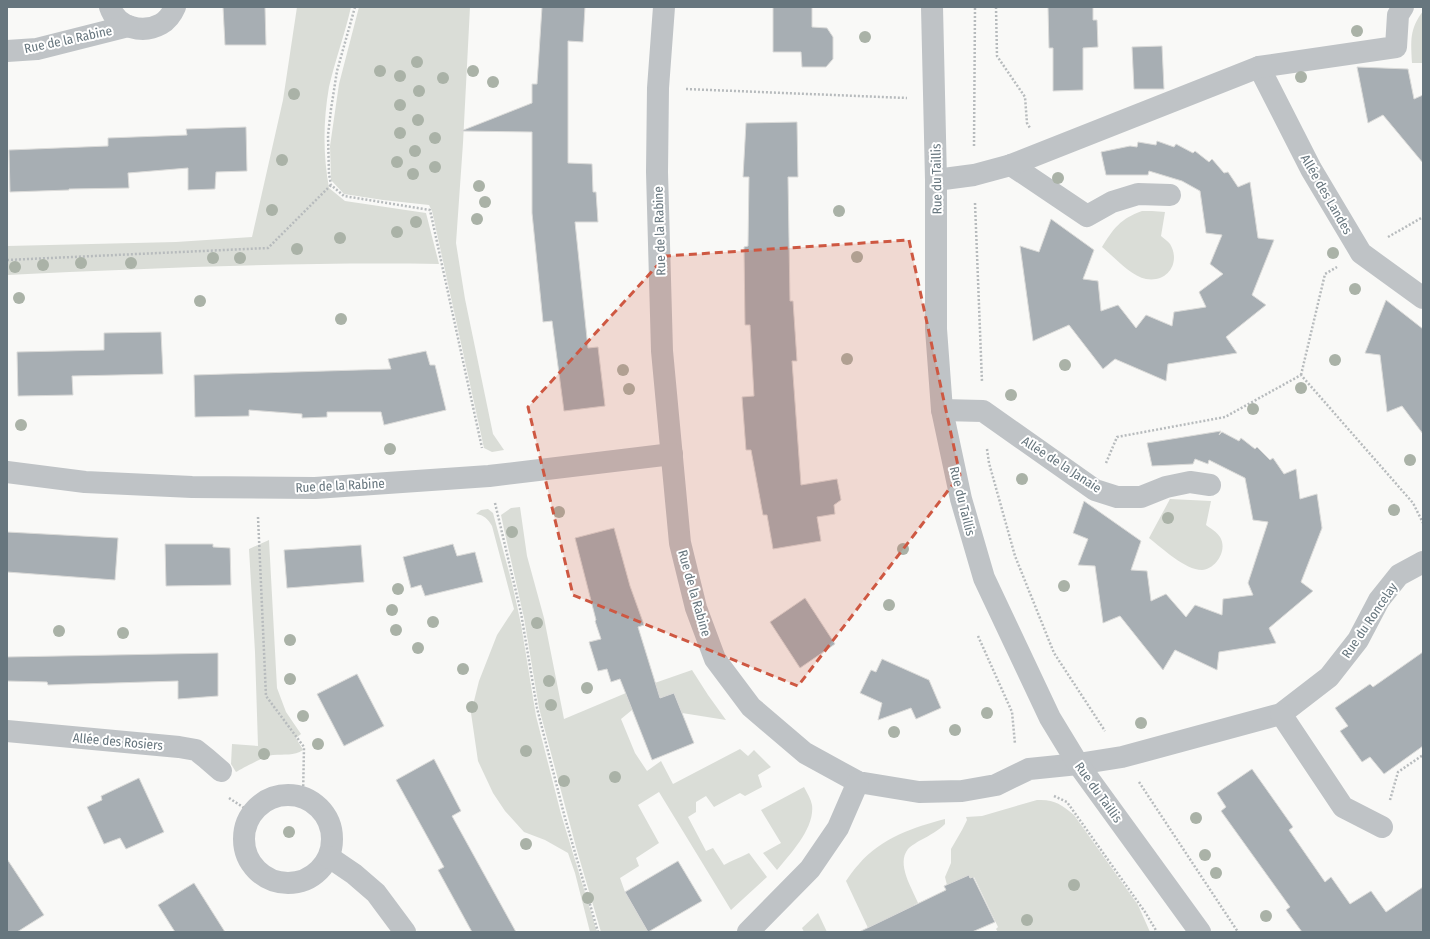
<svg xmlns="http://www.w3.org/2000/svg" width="1430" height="939" font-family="'Fira Sans Condensed',sans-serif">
	<rect width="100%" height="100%" fill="#f9f9f7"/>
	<g fill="#daddd7">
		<path d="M297,7H351C345,34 335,60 329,87C323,121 323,155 329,188L345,201L426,213L439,264C295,262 151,268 7,275V246L176,242L252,237L283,100Z"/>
		<path d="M359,7H470L463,143L456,243L465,299L493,434L504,450L492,452L484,448L432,211L429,205L383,200L344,194L331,180L330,146L339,84Z"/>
		<path d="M1423,11V63H1412C1411,41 1409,30 1423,11Z"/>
		<path d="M1142,211H1152L1165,212L1161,236C1164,239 1168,241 1170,244C1181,262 1168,283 1146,279C1131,276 1114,257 1102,247C1114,228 1120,219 1142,211Z"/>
		<path d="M1170,499L1211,501L1206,525C1210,528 1217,532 1220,537C1228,550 1216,569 1202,570C1185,570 1162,548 1149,538Z"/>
		<path d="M520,507L527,556L544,618L564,719L626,693L692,670L708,695L726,720L682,713L674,693L632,710L621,719L635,753L647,771L661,761L673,784L740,749L748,756L754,750L771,767L758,775L762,787L745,796L740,793L714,807L706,796L696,802V812L688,817L706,851L713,848L724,865C732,860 740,858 749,853L767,877L731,910L659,792L638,805L659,843L636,858L639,866L620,878L625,892L648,932H601L576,847L539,708L524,618L504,529L501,515L511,508Z"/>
		<path d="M488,509L493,513L512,583L521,624L536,716L561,814L597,932H590L575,873L568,853L545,840L524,832L505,811L493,793L478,761L471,713L479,681L497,635L514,609L492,526C488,519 484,515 476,514L481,510Z"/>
		<path d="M269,540L277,688L286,712L301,734L296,738L303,750C294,756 284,754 273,755C265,756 243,768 236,772L231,764L232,744L258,746L255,652L249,549Z"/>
		<path d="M804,787C807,793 811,799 812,805C815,828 791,853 777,870L763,853L781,843L761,810Z"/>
		<path d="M1037,800C1054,799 1061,804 1074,815L1138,905L1150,932H998L996,929L998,927L974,877L970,878L969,875L947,885L945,877L951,863V849L962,830L967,820L966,817L982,816Z"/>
		<path d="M945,819V824C938,831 930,835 921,840C917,842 911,846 908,849C896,864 912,888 918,903L914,905L926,932L868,928L846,881C850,875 854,869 859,864C881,838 914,827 945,819Z"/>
		<path d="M818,913L827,932H804L802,928Z"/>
	</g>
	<g fill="#a7aeb3" stroke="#dbdbd9">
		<path d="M223,7H265L266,45H225Z"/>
		<path d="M542,7H585L583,42L568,41V163L592,164L593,192H596L598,222H575L588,348L598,347L605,406L564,411L552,321L543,322L532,213V132L461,131L532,103V84H537Z"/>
		<path d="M773,7H812V27L827,28L833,37V59L826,67H802L801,52H773Z"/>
		<path d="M1048,7H1093V20H1097L1098,47L1083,48V90L1053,91V48H1049Z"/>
		<path d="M1162,46L1164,89H1134L1132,47Z"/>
		<path d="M1357,67L1408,69L1414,99L1423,95V163L1383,115L1368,123Z"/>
		<path d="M797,122L798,177H788L790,301H793L797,361H792L801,485L837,479L841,500L834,505L835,514L817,517L821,541L773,549L767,515H763L751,450H746L742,397L754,396L750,325H745L744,247L748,246L749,177H743L746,123Z"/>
		<path d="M246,127L247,171L216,172L215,189L188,190V168L128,173L129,188L69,189V190L10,192L9,150L108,146V138L187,135L186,129Z"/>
		<path d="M1157,141L1174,147L1176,144L1193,153L1195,151L1209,162L1212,159L1224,173L1228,172L1238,187L1250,182L1258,238L1274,240L1252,295L1266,305L1226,337L1237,353L1168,364L1166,381L1115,359L1103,369L1069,325L1033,341L1020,246L1039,252L1051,219L1094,250L1083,279L1098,281L1101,311L1118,305L1136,328L1146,315L1172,326L1174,312L1206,307L1199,292L1223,274L1210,264L1222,235L1206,233L1200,191L1182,181L1149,171L1148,175H1106L1101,152L1130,146L1137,147L1138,142L1156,145Z"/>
		<path d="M1386,300L1423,329V434L1402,406L1387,412L1380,355L1365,353Z"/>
		<path d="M161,332L163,374L72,376L73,395L18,396L17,352L104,350V333Z"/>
		<path d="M426,351L430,365H435L446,410L384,425L381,412H327V417L302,418V414L249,410V416L195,417L194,375L391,369L388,359Z"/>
		<path d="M1221,431L1219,435L1222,432L1239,441L1241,438L1255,449L1257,447L1270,460L1273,458L1284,474L1296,469L1300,499L1317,494L1322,528L1301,582L1313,591L1269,628L1276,643L1219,652L1217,670L1175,650L1163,670L1120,616L1103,623L1095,566L1078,565L1088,539L1073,533L1084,501L1141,541L1131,570L1147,571L1151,601L1166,594L1186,617L1195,605L1222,615L1223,599L1253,595L1248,583L1268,522L1253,520L1245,478L1209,460L1208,464L1195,459L1193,464L1152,466L1147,443Z"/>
		<path d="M614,528L630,586L644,625L638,627L660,698L674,693L694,743L652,760L620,679L611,682L607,669L598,671L589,642L601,639L595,621L596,620L575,538Z"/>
		<path d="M7,532L118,538L115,580L7,572Z"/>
		<path d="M165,544H213V547L230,548L231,585L166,586Z"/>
		<path d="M453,544L457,556L475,552L483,582L425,596L421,585L411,588L403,557Z"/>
		<path d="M361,545L364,582L287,588L284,550Z"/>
		<path d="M805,598L835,644L800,668L770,622Z"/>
		<path d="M1423,652V746L1384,774L1370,757L1362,762L1340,731L1348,726L1335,708L1370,684L1373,687Z"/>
		<path d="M218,653V696L178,699V681L48,685L47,682L7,681V657Z"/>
		<path d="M882,659L929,680L941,708L916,719L911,708L878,720L882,703L860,693L871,670L876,672Z"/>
		<path d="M357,674L384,726L344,746L317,694Z"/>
		<path d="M434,759L461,811L452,816L516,932H472L438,870L444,867L396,780Z"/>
		<path d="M1252,769L1293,827L1289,830L1325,882L1331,877L1350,904L1371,891L1386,912L1423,887V932H1302L1286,910L1290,907L1221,811L1226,807L1217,793Z"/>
		<path d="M139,778L164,832L126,849L120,838L104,844L87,807L102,800L101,796Z"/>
		<path d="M7,859L44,915L17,932H7Z"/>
		<path d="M678,861L702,901L648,932L625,892Z"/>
		<path d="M969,875L970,878L973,877L995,922L972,932H859L946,890L944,886Z"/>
		<path d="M194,883L225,932H175L158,905Z"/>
	</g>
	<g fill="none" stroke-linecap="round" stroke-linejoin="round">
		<g stroke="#b7bbbd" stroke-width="2.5" stroke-dasharray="2 2" stroke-linecap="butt">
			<path d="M355,7L337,71L331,109L328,135L329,174L331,185L344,196L430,210L482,448"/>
			<path d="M996,7L997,56L1025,97L1027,123L1030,128"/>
			<path d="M686,89L907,98"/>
			<path d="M974,146L975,7"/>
			<path d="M975,203L982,382"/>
			<path d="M1388,237L1423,217"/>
			<path d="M7,260L268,248L331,185"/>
			<path d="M1301,375L1325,274L1337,267"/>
			<path d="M987,449L989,463L1015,556L1054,653L1105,731"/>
			<path d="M1106,463L1117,437L1225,417L1301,375L1413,503L1423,523"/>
			<path d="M495,503L521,613L537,708L565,818L598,932"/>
			<path d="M258,517L266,696L304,747L303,797"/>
			<path d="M978,636L1012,712L1015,744"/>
			<path d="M1139,782L1238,932"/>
			<path d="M1054,796L1067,802L1145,912L1157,932"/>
			<path d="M229,798L252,813"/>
			<path d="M1390,800L1398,772L1423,755"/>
		</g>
		<g stroke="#bfc3c6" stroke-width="22">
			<path d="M110,7C117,28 143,34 161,24C168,20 172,14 175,7"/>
			<path d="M664,7L658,88L657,172L662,351L680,543L696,608L715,659L751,707L805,753L858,782L919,792L962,791L996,785L1029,769L1078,764L1122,757L1281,714L1329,677L1358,640L1379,600L1399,575L1423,562"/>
			<path d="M932,7L936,180V329L942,410L961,499L984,578L1050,718L1078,764L1200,932"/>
			<path d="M7,51L37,49L128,26"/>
			<path d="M1259,67L1311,169L1361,253L1423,298"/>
			<path d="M1011,165L1087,216L1112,202L1138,194L1170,195"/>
			<path d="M936,180L974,175L1011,165L1259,67L1396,47L1398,15L1403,7"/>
			<path d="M942,410L983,411L1095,490L1117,497H1141L1166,487L1190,482L1210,485"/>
			<path d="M7,472L85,482L192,487L315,488L489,476L672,454"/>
			<path d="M1281,714L1343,807L1382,827"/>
			<path d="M7,731L179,747L196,750L206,758L221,771"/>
			<circle cx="288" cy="839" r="44"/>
			<path d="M329,857L354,874L376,893L405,932"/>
			<path d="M748,932L810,869L838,828L858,782"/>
		</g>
	</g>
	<g fill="#aab2a7">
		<circle cx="1357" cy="31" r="6"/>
		<circle cx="865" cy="37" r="6"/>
		<circle cx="417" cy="62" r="6"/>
		<circle cx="380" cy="71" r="6"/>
		<circle cx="473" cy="71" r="6"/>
		<circle cx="400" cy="76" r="6"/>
		<circle cx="1301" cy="77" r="6"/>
		<circle cx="443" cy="78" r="6"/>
		<circle cx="493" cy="82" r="6"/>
		<circle cx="419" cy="91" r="6"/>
		<circle cx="294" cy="94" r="6"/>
		<circle cx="400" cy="105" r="6"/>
		<circle cx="418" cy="120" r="6"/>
		<circle cx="400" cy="133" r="6"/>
		<circle cx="435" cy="138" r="6"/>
		<circle cx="415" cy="151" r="6"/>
		<circle cx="282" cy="160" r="6"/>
		<circle cx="397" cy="162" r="6"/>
		<circle cx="435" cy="167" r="6"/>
		<circle cx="413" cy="174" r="6"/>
		<circle cx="1058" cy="178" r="6"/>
		<circle cx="479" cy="186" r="6"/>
		<circle cx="485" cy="202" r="6"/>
		<circle cx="272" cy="210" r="6"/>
		<circle cx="839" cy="211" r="6"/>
		<circle cx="477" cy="219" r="6"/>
		<circle cx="416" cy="222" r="6"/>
		<circle cx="397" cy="232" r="6"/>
		<circle cx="340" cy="238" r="6"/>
		<circle cx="297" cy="249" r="6"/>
		<circle cx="1333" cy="253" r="6"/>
		<circle cx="857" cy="257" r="6"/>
		<circle cx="213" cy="258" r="6"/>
		<circle cx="240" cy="258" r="6"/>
		<circle cx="81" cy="263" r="6"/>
		<circle cx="131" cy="263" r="6"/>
		<circle cx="43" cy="265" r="6"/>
		<circle cx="15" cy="267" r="6"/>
		<circle cx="1355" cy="289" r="6"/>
		<circle cx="19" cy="298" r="6"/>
		<circle cx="200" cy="301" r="6"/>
		<circle cx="341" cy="319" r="6"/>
		<circle cx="847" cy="359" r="6"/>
		<circle cx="1335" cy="360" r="6"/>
		<circle cx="1065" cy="365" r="6"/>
		<circle cx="623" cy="370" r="6"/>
		<circle cx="1301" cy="388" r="6"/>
		<circle cx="629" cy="389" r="6"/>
		<circle cx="1011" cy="395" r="6"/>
		<circle cx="1253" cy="409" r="6"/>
		<circle cx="21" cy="425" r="6"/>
		<circle cx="390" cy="449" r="6"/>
		<circle cx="1410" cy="460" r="6"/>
		<circle cx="1022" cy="479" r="6"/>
		<circle cx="1394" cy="510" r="6"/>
		<circle cx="559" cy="512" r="6"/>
		<circle cx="1168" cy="518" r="6"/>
		<circle cx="512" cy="532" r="6"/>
		<circle cx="903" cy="549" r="6"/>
		<circle cx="1064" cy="586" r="6"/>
		<circle cx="398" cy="589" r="6"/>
		<circle cx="889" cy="605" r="6"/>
		<circle cx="392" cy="610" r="6"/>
		<circle cx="433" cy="622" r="6"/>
		<circle cx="537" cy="623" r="6"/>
		<circle cx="396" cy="630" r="6"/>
		<circle cx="59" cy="631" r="6"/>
		<circle cx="123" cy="633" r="6"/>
		<circle cx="290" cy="640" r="6"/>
		<circle cx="418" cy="648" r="6"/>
		<circle cx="463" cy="669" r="6"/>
		<circle cx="290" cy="679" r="6"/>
		<circle cx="549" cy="681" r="6"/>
		<circle cx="587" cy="688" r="6"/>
		<circle cx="551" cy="705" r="6"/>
		<circle cx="472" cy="707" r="6"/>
		<circle cx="987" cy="713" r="6"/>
		<circle cx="303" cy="716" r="6"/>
		<circle cx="1141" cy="723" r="6"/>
		<circle cx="955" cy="730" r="6"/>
		<circle cx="894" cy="732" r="6"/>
		<circle cx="318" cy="744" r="6"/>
		<circle cx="526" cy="751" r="6"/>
		<circle cx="264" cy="754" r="6"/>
		<circle cx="615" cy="777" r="6"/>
		<circle cx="564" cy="781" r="6"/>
		<circle cx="1196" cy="818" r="6"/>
		<circle cx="289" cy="832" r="6"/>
		<circle cx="526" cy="844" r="6"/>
		<circle cx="1205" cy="855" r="6"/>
		<circle cx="1216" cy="873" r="6"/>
		<circle cx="1074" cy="885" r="6"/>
		<circle cx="588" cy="898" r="6"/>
		<circle cx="1266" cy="916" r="6"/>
		<circle cx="1027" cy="920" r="6"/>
	</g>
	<path fill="#ce5842" fill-opacity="0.2" stroke="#ce5842" stroke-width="3" stroke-dasharray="8 5" stroke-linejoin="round" d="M909,240L960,475L798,686L573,595L528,407L666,256Z"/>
	<g text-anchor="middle" stroke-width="4" stroke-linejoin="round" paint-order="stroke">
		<g font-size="13" fill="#67767e" stroke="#fff">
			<text transform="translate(68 39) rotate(-12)" y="5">Rue de la Rabine</text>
			<text transform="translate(936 179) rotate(-91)" y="5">Rue du Taillis</text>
			<text transform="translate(1327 194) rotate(60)" y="5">Allée des Landes</text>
			<text transform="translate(659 231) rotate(-92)" y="5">Rue de la Rabine</text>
			<text transform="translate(1062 464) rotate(33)" y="5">Allée de la Janaie</text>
			<text transform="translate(340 485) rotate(-3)" y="5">Rue de la Rabine</text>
			<text transform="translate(963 501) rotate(76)" y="5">Rue du Taillis</text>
			<text transform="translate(695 593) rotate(74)" y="5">Rue de la Rabine</text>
			<text transform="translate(1369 620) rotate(-56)" y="5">Rue du Roncelay</text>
			<text transform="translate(118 741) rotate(5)" y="5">Allée des Rosiers</text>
			<text transform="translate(1099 792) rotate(54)" y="5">Rue du Taillis</text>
		</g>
	</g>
	<rect width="1430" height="939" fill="none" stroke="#67767e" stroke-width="16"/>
</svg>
